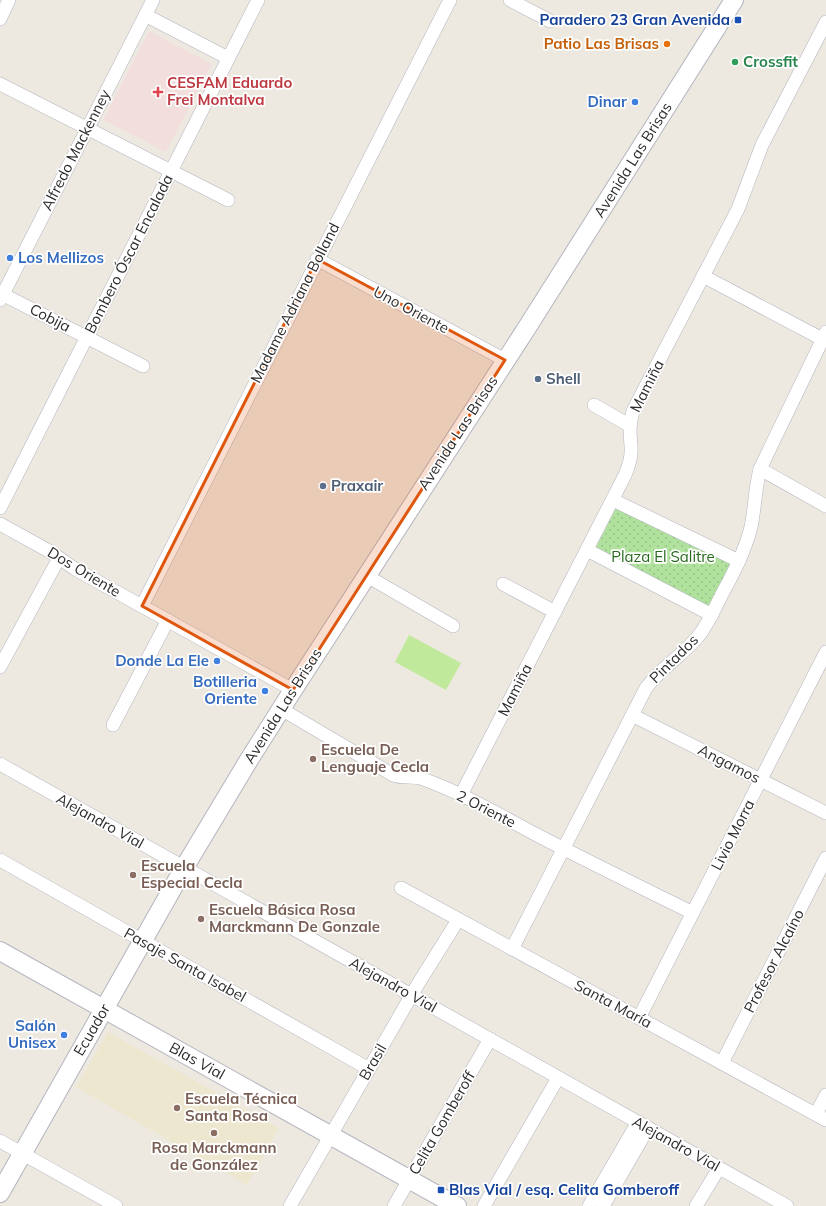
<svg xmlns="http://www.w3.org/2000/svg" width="826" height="1206" font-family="Mulish,sans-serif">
	<defs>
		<pattern id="green-dots" width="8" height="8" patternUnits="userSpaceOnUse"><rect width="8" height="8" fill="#b0e29e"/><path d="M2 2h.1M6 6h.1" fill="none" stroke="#98c288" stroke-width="1.8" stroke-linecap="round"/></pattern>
	</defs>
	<rect width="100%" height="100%" fill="#ede9e0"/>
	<path fill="#eee7d0" d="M108,1032L279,1128L247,1185L76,1087Z"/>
	<path fill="#f3dede" d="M149,31L212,64L166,152L103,120Z"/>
	<path fill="url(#green-dots)" d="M617,506L731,563L709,608L594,551Z"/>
	<path fill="#c1e99b" d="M409,635L461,663L446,690L395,662Z"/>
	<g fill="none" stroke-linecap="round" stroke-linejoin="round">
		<defs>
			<g id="street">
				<path d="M510,0L550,21"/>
				<path d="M145,15L228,58"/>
				<path d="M0,19L9,0"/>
				<path d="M0,84L228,200"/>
				<path d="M317,259L505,360"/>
				<path d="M703,276L826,341"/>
				<path d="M0,293L143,366"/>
				<path d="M0,300L153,0"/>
				<path d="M594,405L629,425"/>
				<path d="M760,469L826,506"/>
				<path d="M613,500L739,561"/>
				<path d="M0,508L258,0"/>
				<path d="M0,524L49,551L75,569L293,690"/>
				<path d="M587,550L712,615"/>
				<path d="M367,576L453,626"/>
				<path d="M503,584L555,612"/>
				<path d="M142,606L450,0"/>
				<path d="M0,667L59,558"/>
				<path d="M281,709L393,775C403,779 413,775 423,779C462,793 498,814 535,834C587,861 640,887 693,913"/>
				<path d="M632,715L826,813"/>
				<path d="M113,725L168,620"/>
				<path d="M0,764L787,1206"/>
				<path d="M461,795L625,475C629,466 632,456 631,446C630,433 629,424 633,411L738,209L762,145L826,22"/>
				<path d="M0,860L369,1069"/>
				<path d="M401,888L826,1120"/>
				<path d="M512,949L646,688C661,667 684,655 700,634C709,622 715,608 722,594C734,572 745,551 751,527C755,508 755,488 760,469L826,332"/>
				<path d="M639,1018L826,652"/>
				<path d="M722,1063L826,858"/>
				<path d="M816,1114L826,1095"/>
				<path d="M0,1141L116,1206"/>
				<path d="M290,1206L418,984L458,920"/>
				<path d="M394,1206L490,1039"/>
				<path d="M484,1206L558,1078"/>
				<path d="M589,1206L638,1122"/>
				<path d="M603,1206L648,1128"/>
				<path d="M696,1206L719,1168"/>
			</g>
			<g id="secondary">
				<path d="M0,951L457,1206"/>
				<path d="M0,1193L184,868L247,763L293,690L528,326L734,0"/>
			</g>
		</defs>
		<use href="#street" stroke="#b3b5bf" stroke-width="14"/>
		<use href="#secondary" stroke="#b3b5bf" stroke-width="20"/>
		<use href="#street" stroke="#fff" stroke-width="13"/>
		<use href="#secondary" stroke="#fff" stroke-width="18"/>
	</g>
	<path fill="#df570e" fill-opacity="0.2" stroke="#df570e" stroke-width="3" stroke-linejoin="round" d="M317,259L505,360L293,690L142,606Z"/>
	<g fill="#1a4fb4" stroke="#fff" stroke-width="1.5">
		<rect x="734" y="16" width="8" height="8" rx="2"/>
		<rect x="437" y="1186" width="8" height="8" rx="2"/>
	</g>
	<circle fill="#e8710a" stroke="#fff" stroke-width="1.5" cx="667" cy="44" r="4"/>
	<circle fill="#2e9e5b" stroke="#fff" stroke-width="1.5" cx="735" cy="62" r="4"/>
	<path fill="#e0444e" stroke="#fff" stroke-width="1.5" d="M156 86h4v4h4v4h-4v4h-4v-4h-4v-4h4z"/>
	<g fill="#3f7fe0" stroke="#fff" stroke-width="1.5">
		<circle cx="635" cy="102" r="4"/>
		<circle cx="10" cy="258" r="4"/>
		<circle cx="217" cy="661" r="4"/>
		<circle cx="265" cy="691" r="4"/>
		<circle cx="64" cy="1035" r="4"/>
	</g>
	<g fill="#5c6f8a" stroke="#fff" stroke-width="1.5">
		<circle cx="538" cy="379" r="4"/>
		<circle cx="323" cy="486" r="4"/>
	</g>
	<g fill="#8d6e63" stroke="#fff" stroke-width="1.5">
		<circle cx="313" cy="759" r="4"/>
		<circle cx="133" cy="875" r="4"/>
		<circle cx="201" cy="919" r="4"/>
		<circle cx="177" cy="1108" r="4"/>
		<circle cx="214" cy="1133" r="4"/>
	</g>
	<g text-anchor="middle" stroke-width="3.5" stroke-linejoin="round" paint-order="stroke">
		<g font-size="15" font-weight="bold" fill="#164399" stroke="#fff" text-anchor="end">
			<text x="730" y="25">Paradero 23 Gran Avenida</text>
			<text x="449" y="1195" text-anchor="start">Blas Vial / esq. Celita Gomberoff</text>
		</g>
		<g font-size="15" font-weight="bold" fill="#c56008" stroke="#fff" text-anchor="end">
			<text x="659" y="49">Patio Las Brisas</text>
		</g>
		<g font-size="15" font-weight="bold" fill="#27864d" stroke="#fff" text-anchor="start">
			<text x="743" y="67">Crossfit</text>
		</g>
		<g font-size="15" font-weight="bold" fill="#be3a42" stroke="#fff" text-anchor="start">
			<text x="167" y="88">CESFAM Eduardo<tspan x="167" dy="17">Frei Montalva</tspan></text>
		</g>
		<g font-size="15" font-weight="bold" fill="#366cbe" stroke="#fff" text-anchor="end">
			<text x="627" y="107">Dinar</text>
			<text x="18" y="263" text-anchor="start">Los Mellizos</text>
			<text x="209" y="666">Donde La Ele</text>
			<text x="257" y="687">Botilleria<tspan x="257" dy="17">Oriente</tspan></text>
			<text x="56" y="1031">Salón<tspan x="56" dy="17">Unisex</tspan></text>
		</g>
		<g font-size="15" fill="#2d2d2d" stroke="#fff">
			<text transform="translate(76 150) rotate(-63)" y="5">Alfredo Mackenney</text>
			<text transform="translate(633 160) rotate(-58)" y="5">Avenida Las Brisas</text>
			<text transform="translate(129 254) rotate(-63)" y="5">Bombero Óscar Encalada</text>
			<text transform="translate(295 303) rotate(-63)" y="5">Madame Adriana Bolland</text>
			<text transform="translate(411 310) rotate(28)" y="5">Uno Oriente</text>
			<text transform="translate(50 318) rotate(27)" y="5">Cobija</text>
			<text transform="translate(647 386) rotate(-63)" y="5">Mamiña</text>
			<text transform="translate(458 433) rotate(-57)" y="5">Avenida Las Brisas</text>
			<text transform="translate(84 572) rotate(31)" y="5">Dos Oriente</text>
			<text transform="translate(674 659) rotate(-45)" y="5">Pintados</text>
			<text transform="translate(515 690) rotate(-63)" y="5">Mamiña</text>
			<text transform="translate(283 706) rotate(-58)" y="5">Avenida Las Brisas</text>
			<text transform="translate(729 764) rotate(27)" y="5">Angamos</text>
			<text transform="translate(486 809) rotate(27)" y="5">2 Oriente</text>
			<text transform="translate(100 821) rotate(29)" y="5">Alejandro Vial</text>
			<text transform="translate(733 835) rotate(-63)" y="5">Livio Morra</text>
			<text transform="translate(774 961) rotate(-63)" y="5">Profesor Alcaíno</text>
			<text transform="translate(185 965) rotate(29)" y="5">Pasaje Santa Isabel</text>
			<text transform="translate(393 985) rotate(29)" y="5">Alejandro Vial</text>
			<text transform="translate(613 1004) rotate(28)" y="5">Santa María</text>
			<text transform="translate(92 1030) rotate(-60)" y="5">Ecuador</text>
			<text transform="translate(197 1061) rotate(29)" y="5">Blas Vial</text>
			<text transform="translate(373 1062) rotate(-60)" y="5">Brasil</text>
			<text transform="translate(442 1123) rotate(-60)" y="5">Celita Gomberoff</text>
			<text transform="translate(676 1144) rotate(29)" y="5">Alejandro Vial</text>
		</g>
		<g font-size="15" font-weight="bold" fill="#4e5e75" stroke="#fff" text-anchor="start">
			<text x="546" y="384">Shell</text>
			<text x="331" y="491">Praxair</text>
		</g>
		<g font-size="15" fill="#27691d" stroke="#fff">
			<text x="663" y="562">Plaza El Salitre</text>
		</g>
		<g font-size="15" font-weight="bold" fill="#785e54" stroke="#fff" text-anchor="start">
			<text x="321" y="755">Escuela De<tspan x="321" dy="17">Lenguaje Cecla</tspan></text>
			<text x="141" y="871">Escuela<tspan x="141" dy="17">Especial Cecla</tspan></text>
			<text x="209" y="915">Escuela Básica Rosa<tspan x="209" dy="17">Marckmann De Gonzale</tspan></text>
			<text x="185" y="1104">Escuela Técnica<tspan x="185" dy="17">Santa Rosa</tspan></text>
			<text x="214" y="1153" text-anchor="middle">Rosa Marckmann<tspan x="214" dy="17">de González</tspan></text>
		</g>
	</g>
</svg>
